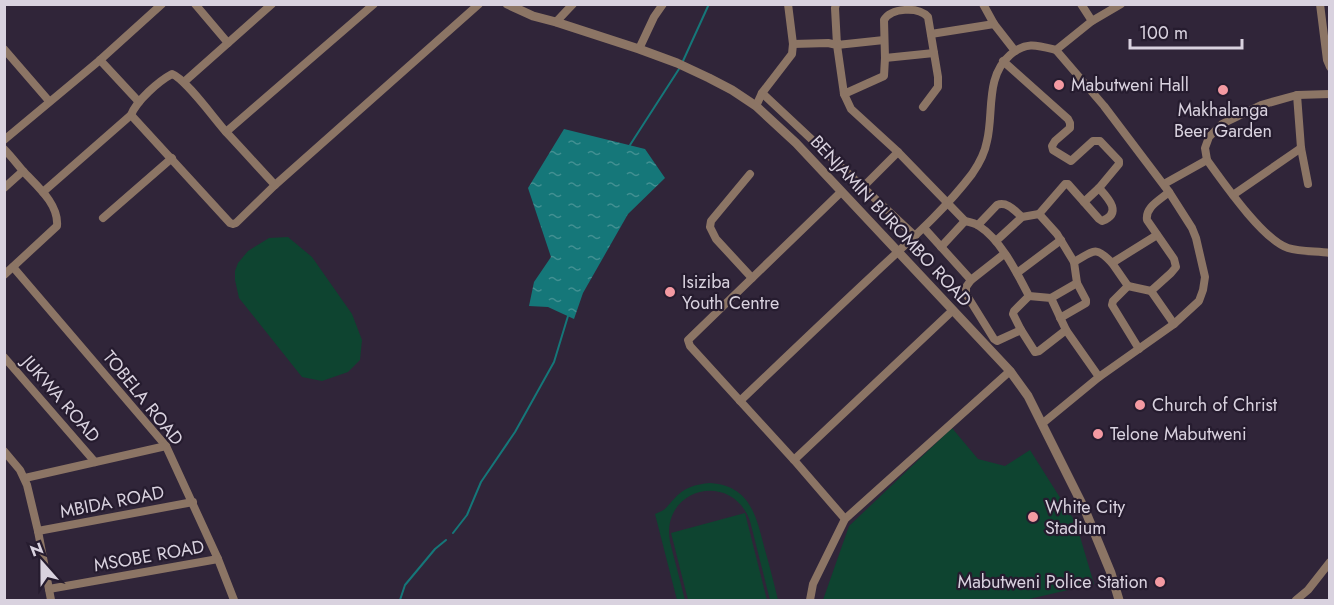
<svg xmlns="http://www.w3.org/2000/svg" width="1334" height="605" font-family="Jost,sans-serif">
	<defs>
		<pattern id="water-ripples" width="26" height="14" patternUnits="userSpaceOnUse" patternTransform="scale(1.5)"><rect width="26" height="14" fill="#157779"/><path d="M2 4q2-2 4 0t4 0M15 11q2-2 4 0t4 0" fill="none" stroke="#429092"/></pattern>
	</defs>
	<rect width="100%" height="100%" fill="#302539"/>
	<g fill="#0e4430">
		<path d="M288,237L312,257L352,314L362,340L360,360L348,372L322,381L302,377L239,298L235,280V271L238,263L248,251L269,238Z"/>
		<path d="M952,428L978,459L1005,466L1030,450L1076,523L1094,584L1025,600H823L849,526Z"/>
		<path d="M710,483C751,486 756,516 765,550C770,567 774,584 778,600H770L750,521C732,470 660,488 670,542L685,600H677L655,514C668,509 665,508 674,499C683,488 696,484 710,483Z"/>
		<path d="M745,513L767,600H688L671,533Z"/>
	</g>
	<path fill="url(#water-ripples)" d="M564,129L645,149L665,178L628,214L583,293L574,319L548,307L529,306L534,282L551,257L528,188Z"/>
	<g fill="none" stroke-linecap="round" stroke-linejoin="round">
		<g stroke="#157779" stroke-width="2">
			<path d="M683,61L709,4"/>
			<path d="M630,145L679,69"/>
			<path d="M453,533L467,515L481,482L515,432L554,362L568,316"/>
			<path d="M400,600L405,585L435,549L446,540"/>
		</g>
		<g stroke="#8c7565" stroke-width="8">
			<path d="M195,4L228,43"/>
			<path d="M836,4L835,8L837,45L884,40"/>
			<path d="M983,4L994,24L1015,51"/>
			<path d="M1081,4L1092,21"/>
			<path d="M1320,4L1327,60L1330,67"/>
			<path d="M556,22L573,4"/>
			<path d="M931,34L994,24"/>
			<path d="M793,44L828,43L837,45L844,94L851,109L898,152L965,221C970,222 975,223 979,226C1001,240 1017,273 1029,296L1051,298L1066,330L1099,377"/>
			<path d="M4,49L49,101"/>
			<path d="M639,49L654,17L663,4"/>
			<path d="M885,58L934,53"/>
			<path d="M100,60L139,102"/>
			<path d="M184,82L272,4"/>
			<path d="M762,93L915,236"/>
			<path d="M844,94L884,76L885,58L884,20C891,8 918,6 928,17L938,77V87L923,107"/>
			<path d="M1297,95L1301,148L1308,184"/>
			<path d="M756,106L762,93L792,54L793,44L788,4"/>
			<path d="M131,115L230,223L233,224L236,223L275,185L479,4"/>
			<path d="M226,132L374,4"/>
			<path d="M4,140L100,60L162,4"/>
			<path d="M4,149C11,156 17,164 23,171C37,186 59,204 57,226L4,275"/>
			<path d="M1207,160L1205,148L1209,137L1222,124L1261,105L1297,95L1330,94"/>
			<path d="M750,174L711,221L710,227L716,239L752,278"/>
			<path d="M1164,184L1207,160C1223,182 1263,240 1288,248C1301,252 1316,251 1330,253"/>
			<path d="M863,187L898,152"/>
			<path d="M4,188L23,171"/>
			<path d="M43,192L131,115C137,100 159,81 172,74C186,79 215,120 227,133C243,150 259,168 275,185"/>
			<path d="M841,192L688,340L690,346L794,460L845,519"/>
			<path d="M1169,192C1160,200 1145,207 1147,220L1174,259L1176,267L1171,273L1151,291L1174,324"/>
			<path d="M1233,195L1301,148"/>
			<path d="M1084,202L1099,219L1102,221C1123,213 1108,198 1099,188"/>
			<path d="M1039,214L1057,234L1074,262L1077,283L1051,298"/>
			<path d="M103,218L172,158"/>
			<path d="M978,225L997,205C1007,201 1015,211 1022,217"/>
			<path d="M924,228L971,280"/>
			<path d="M996,241L1022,217L1039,214L1065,184H1068L1084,202L1099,188L1119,164V161L1100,141H1093L1071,161L1053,150L1052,146L1055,141L1070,128V123L1068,119L1003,61"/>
			<path d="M941,247L965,221"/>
			<path d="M1004,254L971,280L966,287V294L994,339L997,341L1021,330"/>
			<path d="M1074,262C1094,251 1095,245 1112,263"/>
			<path d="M13,267L166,446L218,559L234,600"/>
			<path d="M1017,273L1061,240"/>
			<path d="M1128,286L1151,291"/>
			<path d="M1029,296L1014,311L1013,314L1021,330L1035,352L1039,351L1066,330"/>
			<path d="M1060,318L1086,303V300L1077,283"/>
			<path d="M1139,349L1112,305L1113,301L1128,286L1112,263L1157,235"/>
			<path d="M4,357L95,462"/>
			<path d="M740,401C784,359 828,317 873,275C907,243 943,212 972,174C979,164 985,152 987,141C994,112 985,77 1010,55C1026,41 1037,45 1056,50L1092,21L1121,4"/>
			<path d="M1043,423L1099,377L1174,324L1199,301L1203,290L1205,277L1196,238L1192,228L1169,192L1104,106L1056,50"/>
			<path d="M4,451L20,470L27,485L38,531L51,600"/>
			<path d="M794,460L952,311"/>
			<path d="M25,478L166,446"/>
			<path d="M38,531L193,502"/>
			<path d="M49,589L218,559"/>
			<path d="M810,600L813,584L845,519L1010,371"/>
			<path d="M1296,600L1308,590L1330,562"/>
		</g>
		<path stroke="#8c7565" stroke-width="9" d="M507,4L533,16L556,22L639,49L677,63L709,78L732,90L756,106L796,143L1010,371L1028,396L1085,510L1111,573L1119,600"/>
	</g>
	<g fill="#f49aa2" stroke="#261c2f" stroke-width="2">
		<circle cx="1059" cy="85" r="6"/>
		<circle cx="1223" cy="90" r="6"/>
		<circle cx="670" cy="292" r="6"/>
		<circle cx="1140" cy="405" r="6"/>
		<circle cx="1098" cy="434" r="6"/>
		<circle cx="1033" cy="517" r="6"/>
		<circle cx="1160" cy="582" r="6"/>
	</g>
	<g text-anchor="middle" stroke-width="4.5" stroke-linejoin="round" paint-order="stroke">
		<g font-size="18" fill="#d9d2df" stroke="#261c2f" text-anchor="start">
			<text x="1071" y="91">Mabutweni Hall</text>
			<text x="1223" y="116" text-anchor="middle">Makhalanga<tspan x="1223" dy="21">Beer Garden</tspan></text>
			<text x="682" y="288">Isiziba<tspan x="682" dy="21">Youth Centre</tspan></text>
			<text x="1152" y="411">Church of Christ</text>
			<text x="1110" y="440">Telone Mabutweni</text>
			<text x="1045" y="513">White City<tspan x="1045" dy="21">Stadium</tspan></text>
			<text x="1148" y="588" text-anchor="end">Mabutweni Police Station</text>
		</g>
		<g font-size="18" fill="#d9d2df" stroke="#261c2f">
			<text transform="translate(891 221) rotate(47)" y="6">BENJAMIN BUROMBO ROAD</text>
			<text transform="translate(143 398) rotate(51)" y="6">TOBELA ROAD</text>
			<text transform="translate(61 399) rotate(49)" y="6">JUKWA ROAD</text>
			<text transform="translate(112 502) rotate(-11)" y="6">MBIDA ROAD</text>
			<text transform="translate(149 556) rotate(-10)" y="6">MSOBE ROAD</text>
		</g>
	</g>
	<rect width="1334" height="605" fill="none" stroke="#d9d2df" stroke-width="12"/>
	<g transform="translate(42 563) rotate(339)" stroke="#261c2f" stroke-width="4.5" paint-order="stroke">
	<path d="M0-4.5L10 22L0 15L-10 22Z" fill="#d9d2df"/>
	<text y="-9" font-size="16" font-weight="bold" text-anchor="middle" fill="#d9d2df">N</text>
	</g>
	<path d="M1130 39v9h112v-9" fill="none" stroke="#d9d2df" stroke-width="3"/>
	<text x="1139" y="39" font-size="18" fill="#d9d2df" stroke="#261c2f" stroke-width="4.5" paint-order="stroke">100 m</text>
</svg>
